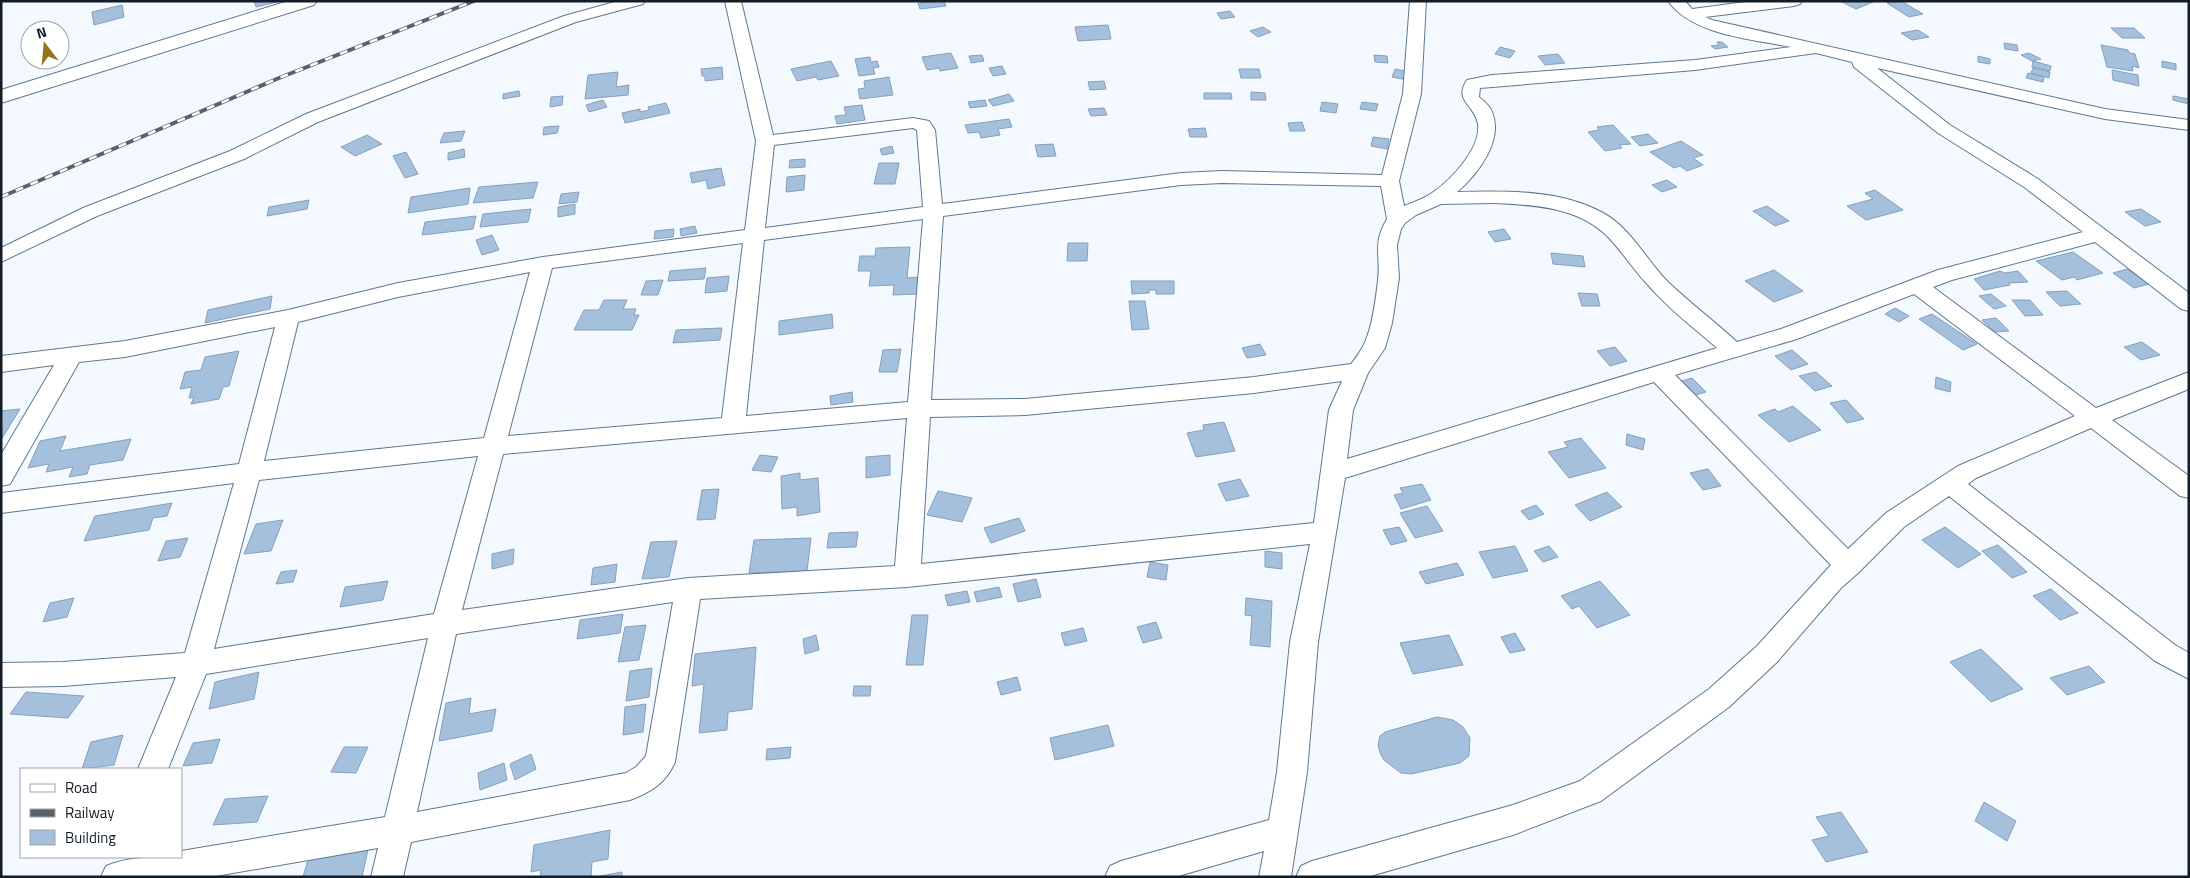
<svg xmlns="http://www.w3.org/2000/svg" width="2190" height="878" font-family="'Titillium Web',sans-serif">
	<rect width="100%" height="100%" fill="#f3f9ff"/>
	<g fill="#a5c0dc" stroke="#85a0bb">
		<path d="M254,1H281L256,7Z"/>
		<path d="M944,1L946,6L920,9L918,3Z"/>
		<path d="M1844,1H1871L1873,2L1856,9L1842,2Z"/>
		<path d="M1901,1L1923,14L1909,17L1887,3Z"/>
		<path d="M122,5L124,17L94,25L92,12Z"/>
		<path d="M1230,11L1235,17L1221,19L1217,13Z"/>
		<path d="M1108,25L1111,39L1078,41L1075,27Z"/>
		<path d="M1263,27L1271,32L1258,37L1250,31Z"/>
		<path d="M2111,28H2134L2145,38H2122Z"/>
		<path d="M1918,30L1929,37L1912,40L1901,33Z"/>
		<path d="M1717,42H1722L1728,47L1715,49L1711,46L1719,45Z"/>
		<path d="M2004,43L2017,45L2018,51L2005,49Z"/>
		<path d="M2101,45L2128,50L2129,53L2135,54L2139,68L2132,66L2133,71L2107,67Z"/>
		<path d="M1500,47L1515,51L1510,58L1495,54Z"/>
		<path d="M951,53L958,68L940,71L939,68L927,70L922,57Z"/>
		<path d="M2029,53L2041,59L2032,61L2021,55Z"/>
		<path d="M1558,54L1565,63L1545,65L1538,56Z"/>
		<path d="M982,55L984,61L971,63L969,56Z"/>
		<path d="M1374,55L1387,56L1388,63L1375,62Z"/>
		<path d="M1978,56L1990,59V64L1978,62Z"/>
		<path d="M870,57L871,62L877,61L879,67L873,68L875,74L859,76L855,59Z"/>
		<path d="M831,61L839,76L818,80L816,77L797,81L791,69Z"/>
		<path d="M2033,61L2051,66L2050,71L2032,67Z"/>
		<path d="M2162,61L2176,64V70L2162,67Z"/>
		<path d="M1002,66L1006,74L993,76L989,68Z"/>
		<path d="M722,67L723,79L705,81V76H702L701,69Z"/>
		<path d="M2033,68L2050,72L2049,78L2031,73Z"/>
		<path d="M1239,69H1259L1261,78H1241Z"/>
		<path d="M1395,69L1409,72L1407,80L1392,77Z"/>
		<path d="M2112,70L2138,75L2139,86L2113,80Z"/>
		<path d="M618,72L616,87L629,85L628,95L585,99L588,75Z"/>
		<path d="M2028,73L2044,77L2043,82L2026,78Z"/>
		<path d="M889,77L893,95L860,99L858,89L865,88L864,81Z"/>
		<path d="M1104,81L1106,89L1090,90L1088,82Z"/>
		<path d="M519,91L520,96L503,99V94Z"/>
		<path d="M1251,92L1265,93L1266,100H1251Z"/>
		<path d="M1204,93H1231L1232,99H1204Z"/>
		<path d="M1009,94L1014,101L993,106L988,100Z"/>
		<path d="M563,96L562,105L550,107L551,97Z"/>
		<path d="M2173,96L2189,99V104L2173,100Z"/>
		<path d="M603,100L607,107L589,112L586,105Z"/>
		<path d="M985,100L987,106L970,108L968,102Z"/>
		<path d="M1322,102L1338,104L1336,113L1320,111Z"/>
		<path d="M1362,102L1378,104L1376,111L1360,109Z"/>
		<path d="M666,103L670,113L625,123L622,113L640,109V112L649,110L648,107Z"/>
		<path d="M862,105L865,120L837,124L835,116L846,115L844,107Z"/>
		<path d="M1104,108L1107,115L1091,116L1088,109Z"/>
		<path d="M1009,119L1012,127L998,129L1000,135L981,138L979,132L968,133L965,125Z"/>
		<path d="M1302,122L1305,131H1290L1288,123Z"/>
		<path d="M1613,125L1631,144L1619,145L1622,148L1605,151L1588,132L1599,130L1597,127Z"/>
		<path d="M559,126L557,133L543,135L544,127Z"/>
		<path d="M1205,128L1207,137H1190L1188,129Z"/>
		<path d="M465,131L461,141L440,143L444,133Z"/>
		<path d="M1648,134L1658,143L1640,146L1631,137Z"/>
		<path d="M367,135L382,144L355,156L341,147Z"/>
		<path d="M1373,137L1389,139L1387,149L1371,146Z"/>
		<path d="M1681,141L1703,155L1693,158L1703,165L1687,171L1680,166L1674,168L1650,152Z"/>
		<path d="M1053,144L1056,156L1038,157L1035,145Z"/>
		<path d="M892,146L894,153L882,155L880,149Z"/>
		<path d="M464,149L465,157L448,160V153Z"/>
		<path d="M406,152L418,174L405,178L393,156Z"/>
		<path d="M805,159V167L789,168L790,160Z"/>
		<path d="M879,163H899L895,184H874Z"/>
		<path d="M721,168L725,185L708,189L706,180L692,183L690,173Z"/>
		<path d="M805,175L804,190L786,192L787,177Z"/>
		<path d="M1667,180L1677,187L1662,192L1652,185Z"/>
		<path d="M538,182L533,198L473,203L479,187Z"/>
		<path d="M470,188L468,204L408,213L411,197Z"/>
		<path d="M1875,190L1903,210L1866,220L1847,206L1873,199L1865,193Z"/>
		<path d="M579,192L577,202L559,204L561,194Z"/>
		<path d="M309,200L307,209L267,216L269,207Z"/>
		<path d="M575,204V214L558,217V207Z"/>
		<path d="M1767,206L1789,221L1775,226L1753,211Z"/>
		<path d="M531,209L528,222L480,227L483,214Z"/>
		<path d="M2141,209L2161,222L2145,226L2125,212Z"/>
		<path d="M476,216L473,229L422,235L425,222Z"/>
		<path d="M695,226L697,233L681,236L680,229Z"/>
		<path d="M674,229L673,237L654,239L655,231Z"/>
		<path d="M1504,229L1511,239L1495,242L1488,232Z"/>
		<path d="M492,235L499,250L482,255L476,240Z"/>
		<path d="M1068,243H1088L1087,261H1067Z"/>
		<path d="M910,247L907,278L919,277L917,294L893,295L894,285L869,286L871,271H858L860,256H875L876,248Z"/>
		<path d="M2073,252L2103,273L2077,280L2074,277L2062,280L2036,261Z"/>
		<path d="M1551,253L1583,256L1585,267L1553,264Z"/>
		<path d="M706,268L704,279L668,281L670,271Z"/>
		<path d="M2127,269L2149,284L2134,288L2113,273Z"/>
		<path d="M1774,270L1803,291L1774,302L1745,281Z"/>
		<path d="M2000,271L2005,273L2018,271L2028,282L2009,283L2010,285L1984,290L1974,279Z"/>
		<path d="M729,276L727,291L705,293L707,278Z"/>
		<path d="M663,280L658,295H641L646,281Z"/>
		<path d="M1131,281H1174V294H1156V290H1149V293L1132,294Z"/>
		<path d="M2067,291L2081,304L2060,306L2046,292Z"/>
		<path d="M1578,293L1597,294L1600,306H1582Z"/>
		<path d="M1991,294L2006,306L1994,309L1979,296Z"/>
		<path d="M272,296L270,309L205,323L208,310Z"/>
		<path d="M604,300H627L623,309H636L634,315H639L632,330H574L584,310H599Z"/>
		<path d="M2012,300H2030L2043,315L2025,316Z"/>
		<path d="M1129,301H1145L1149,329L1132,330Z"/>
		<path d="M1895,308L1909,316L1899,322L1885,314Z"/>
		<path d="M832,314L833,328L779,335V321Z"/>
		<path d="M1932,314L1977,344L1963,350L1919,319Z"/>
		<path d="M1996,318L2009,331L1995,332L1982,320Z"/>
		<path d="M722,328L720,340L673,343L676,330Z"/>
		<path d="M2142,342L2160,355L2141,360L2124,347Z"/>
		<path d="M1260,344L1266,355L1247,358L1242,348Z"/>
		<path d="M1615,347L1627,361L1610,366L1597,351Z"/>
		<path d="M901,349L897,372H879L883,350Z"/>
		<path d="M1792,350L1808,364L1791,370L1775,356Z"/>
		<path d="M239,351L229,386L223,387L219,399L191,404L194,397L189,398L192,387L180,389L185,372L201,370L205,357Z"/>
		<path d="M1816,372L1832,386L1815,391L1799,376Z"/>
		<path d="M1936,377L1951,382L1950,392L1935,388Z"/>
		<path d="M1692,378L1706,392L1689,397L1675,383Z"/>
		<path d="M852,392L853,402L831,405L830,396Z"/>
		<path d="M1846,400L1864,419L1847,423L1830,403Z"/>
		<path d="M1793,406L1821,430L1789,442L1758,415L1775,409L1778,412Z"/>
		<path d="M20,409L1,440V411Z"/>
		<path d="M1224,422L1235,451L1196,457L1187,433L1204,430L1203,425Z"/>
		<path d="M1627,434L1645,439L1643,450L1626,445Z"/>
		<path d="M66,436L60,451L131,439L123,460L90,465L87,474L69,477L73,467L46,472L49,464L28,468L40,441Z"/>
		<path d="M1581,438L1606,468L1569,478L1548,452L1568,447L1564,442Z"/>
		<path d="M760,455L778,457L771,472L752,470Z"/>
		<path d="M890,455V475L866,478V457Z"/>
		<path d="M1708,469L1721,486L1703,490L1690,473Z"/>
		<path d="M800,473V480L818,478L820,512L797,516V507L782,509L781,476Z"/>
		<path d="M1240,479L1249,496L1226,501L1218,484Z"/>
		<path d="M1422,484L1431,500L1401,509L1394,495L1403,493L1400,488Z"/>
		<path d="M719,489L715,519L697,520L702,490Z"/>
		<path d="M938,491L972,498L962,522L927,515Z"/>
		<path d="M1607,492L1622,507L1590,521L1575,505Z"/>
		<path d="M172,503L167,516L153,518L149,530L84,541L95,516Z"/>
		<path d="M1536,505L1544,514L1529,520L1521,511Z"/>
		<path d="M1427,506L1443,531L1415,538L1400,513Z"/>
		<path d="M1019,518L1025,531L991,543L984,528Z"/>
		<path d="M283,520L271,551L244,554L256,524Z"/>
		<path d="M1399,527L1407,541L1391,545L1383,530Z"/>
		<path d="M1945,527L1981,554L1958,568L1922,540Z"/>
		<path d="M858,532L856,547L827,548L829,533Z"/>
		<path d="M188,538L180,557L158,561L166,541Z"/>
		<path d="M811,538L807,571L749,573L754,540Z"/>
		<path d="M677,541L669,577L642,579L651,542Z"/>
		<path d="M1998,545L2027,572L2012,578L1982,551Z"/>
		<path d="M1515,546L1528,571L1493,578L1479,552Z"/>
		<path d="M1549,546L1558,557L1543,562L1534,551Z"/>
		<path d="M514,549L513,564L492,569V554Z"/>
		<path d="M1265,551L1282,553V569L1265,567Z"/>
		<path d="M1150,562L1168,565L1166,580L1147,577Z"/>
		<path d="M1457,563L1464,575L1426,584L1419,572Z"/>
		<path d="M617,564L615,582L591,585L593,568Z"/>
		<path d="M297,570L293,582L276,584L281,572Z"/>
		<path d="M1036,579L1041,597L1018,602L1013,584Z"/>
		<path d="M388,581L383,600L340,607L345,587Z"/>
		<path d="M1600,581L1630,615L1597,628L1579,606L1572,609L1561,596Z"/>
		<path d="M999,587L1002,597L977,602L974,592Z"/>
		<path d="M2051,589L2078,613L2060,620L2033,596Z"/>
		<path d="M967,591L970,602L948,606L945,595Z"/>
		<path d="M74,598L67,617L43,622L50,603Z"/>
		<path d="M1246,598L1272,601L1270,647L1250,645L1252,616L1245,615Z"/>
		<path d="M623,614L620,633L577,639L580,620Z"/>
		<path d="M912,615H928L923,665H906Z"/>
		<path d="M1156,622L1162,638L1143,643L1137,627Z"/>
		<path d="M646,625L639,660L618,662L625,627Z"/>
		<path d="M1083,628L1087,641L1065,646L1061,633Z"/>
		<path d="M1515,633L1525,650L1510,653L1501,637Z"/>
		<path d="M816,635L819,650L805,654L803,639Z"/>
		<path d="M1449,635L1463,665L1413,674L1400,643Z"/>
		<path d="M756,647L752,709L728,712L727,730L699,733L704,684L692,686L695,654Z"/>
		<path d="M1981,649L2023,689L1991,702L1950,662Z"/>
		<path d="M2089,666L2105,682L2067,695L2050,678Z"/>
		<path d="M652,668L649,697L626,701L630,671Z"/>
		<path d="M259,672L254,699L209,709L215,682Z"/>
		<path d="M1017,677L1021,690L1001,695L997,682Z"/>
		<path d="M854,686H871L870,696H853Z"/>
		<path d="M26,692L84,696L68,718L10,714Z"/>
		<path d="M471,698L469,714L496,709L492,731L439,741L446,703Z"/>
		<path d="M646,704L643,732L623,735L625,707Z"/>
		<path d="M1437,717L1453,720L1463,727L1470,738L1469,756L1460,763L1411,774L1401,773L1384,760L1380,753L1378,745L1380,736L1385,732Z"/>
		<path d="M1108,725L1114,746L1055,760L1050,738Z"/>
		<path d="M123,735L114,765L82,769L91,742Z"/>
		<path d="M220,739L212,763L183,766L193,743Z"/>
		<path d="M344,747H368L356,773L331,772Z"/>
		<path d="M791,747L790,758L766,760L767,749Z"/>
		<path d="M531,754L536,769L515,780L510,764Z"/>
		<path d="M504,763L507,780L480,790L478,773Z"/>
		<path d="M268,796L257,822L213,825L225,799Z"/>
		<path d="M1984,802L2016,821L2007,841L1975,821Z"/>
		<path d="M1841,812L1868,852L1826,862L1812,840L1829,836L1816,817Z"/>
		<path d="M610,830L608,859L592,862L591,877H540L541,870L531,872L534,845Z"/>
		<path d="M369,845L362,877H303L309,856Z"/>
		<path d="M622,872V877H595Z"/>
	</g>
	<g fill="none" stroke-linecap="round" stroke-linejoin="round">
		<defs>
			<g id="minor">
				<path d="M618,1H645L643,4L576,22L318,122L244,159L97,216L1,262V248L83,208L230,151L306,114L564,16Z"/>
				<path d="M725,1H741L773,135L913,118L929,121L935,130L942,204L1181,173L1222,171L1382,175L1403,94L1410,1H1426L1421,94L1399,181L1404,206C1413,202 1424,199 1432,193C1451,180 1481,149 1478,124C1475,105 1453,101 1467,80L1492,75L1695,60L1791,47C1752,39 1692,35 1668,1H1685L1692,9L1753,1H1802L1800,4L1794,6L1705,17L1712,20L2105,109L2189,120V130L2105,119L1877,68L1950,125L2038,179L2189,293V311L2181,309L2095,242L1952,280L1933,287L2096,408L2189,372V389L2112,420L2189,476V498L2180,496L2091,428L1976,478L1968,484L2175,645L2189,653V679L2155,661L1949,496L1904,527L1858,573L1841,588L1777,662L1729,707L1601,801L1513,835L1367,877H1296L1301,866L1312,861L1513,805L1580,781L1709,689L1757,646L1831,565L1654,382L1345,478L1318,642L1307,772L1291,877H1259L1264,851L1175,877H1105L1110,866L1121,861L1269,820L1277,772L1290,642L1310,544L907,587L700,599L675,762C666,783 651,792 630,800L411,842L403,877H371L378,848L210,877H101L106,866C130,856 155,857 181,857V851L385,817L428,638L206,674L168,769H138L176,677L63,686L1,687V663L63,662L185,653L234,483L1,513V493L239,464L275,327L125,357L79,362L10,484L1,486V455L54,365L1,372V356L125,341L288,310L398,283L543,257L745,230L756,141ZM1816,53L1852,62L1854,67L1938,133L2024,187L2083,232L1938,270L1781,329L1737,342C1714,321 1690,303 1668,282C1646,260 1631,228 1603,213C1560,189 1504,191 1457,192C1478,174 1504,140 1492,112C1490,106 1484,101 1479,97L1480,88L1695,70ZM913,128L917,130L923,207L765,228L774,145ZM1222,183L1381,186L1387,219C1372,244 1381,254 1378,280C1376,298 1372,332 1362,348C1359,354 1355,359 1351,364L1254,377L1025,399L931,400L943,216L1181,185ZM1494,203C1535,205 1580,207 1610,239C1624,254 1635,272 1649,286C1669,309 1694,328 1717,348L1347,459L1353,410L1368,373L1385,348L1392,323L1399,278L1397,245L1401,229L1405,223L1416,215L1441,204ZM923,219L908,402L746,416L764,240ZM743,243L722,418L508,436L552,268ZM530,272L484,438L264,461L298,322L398,297ZM1914,294L2075,416L1958,466L1886,513L1848,549L1675,375L1797,339ZM1342,381L1329,410L1314,523L921,564L930,417L1025,415L1254,393ZM907,418L895,566L688,578L462,610L503,454ZM478,456L434,614L214,649L259,480ZM673,602L646,756L636,767L626,773L417,812L456,634Z"/>
			</g>
			<path id="tertiary" d="M288,1H317L314,5L1,103V90Z"/>
		</defs>
		<use href="#minor" stroke="#5e7891" stroke-width="2"/>
		<use href="#tertiary" stroke="#5e7891" stroke-width="2"/>
		<use href="#minor" fill="#fff" fill-rule="evenodd"/>
		<use href="#tertiary" fill="#fff" fill-rule="evenodd"/>
		<defs>
			<path id="rail" d="M1,197L279,78L474,1"/>
		</defs>
		<use href="#rail" stroke="#58626a" stroke-width="4"/>
		<use href="#rail" stroke="#fff" stroke-width="2.5" stroke-dasharray="8" stroke-linecap="butt"/>
	</g>
	<rect width="2190" height="878" fill="none" stroke="#121d27" stroke-width="5"/>
	<rect x="20" y="768" width="162" height="90" fill="#ffffff" stroke="#a0a5a9"/>
	<rect x="30" y="784" width="25" height="8" fill="#ffffff" stroke="#a0a5a9"/>
	<text x="65" y="793" font-size="15" fill="#121d27">Road</text>
	<rect x="30" y="809" width="25" height="8" fill="#58626a" stroke="#a0a5a9"/>
	<text x="65" y="818" font-size="15" fill="#121d27">Railway</text>
	<rect x="30" y="830" width="25" height="15" fill="#a5c0dc" stroke="#a0a5a9"/>
	<text x="65" y="843" font-size="15" fill="#121d27">Building</text>
	<g transform="translate(45 45) rotate(344)"><circle r="24" fill="#ffffff" stroke="#a0a5a9"/>
	<path d="M0-4L9 19L0 12L-9 19Z" fill="#97731d"/>
	<text y="-8" font-size="14" font-weight="bold" text-anchor="middle" fill="#121d27">N</text>
	</g>
</svg>
